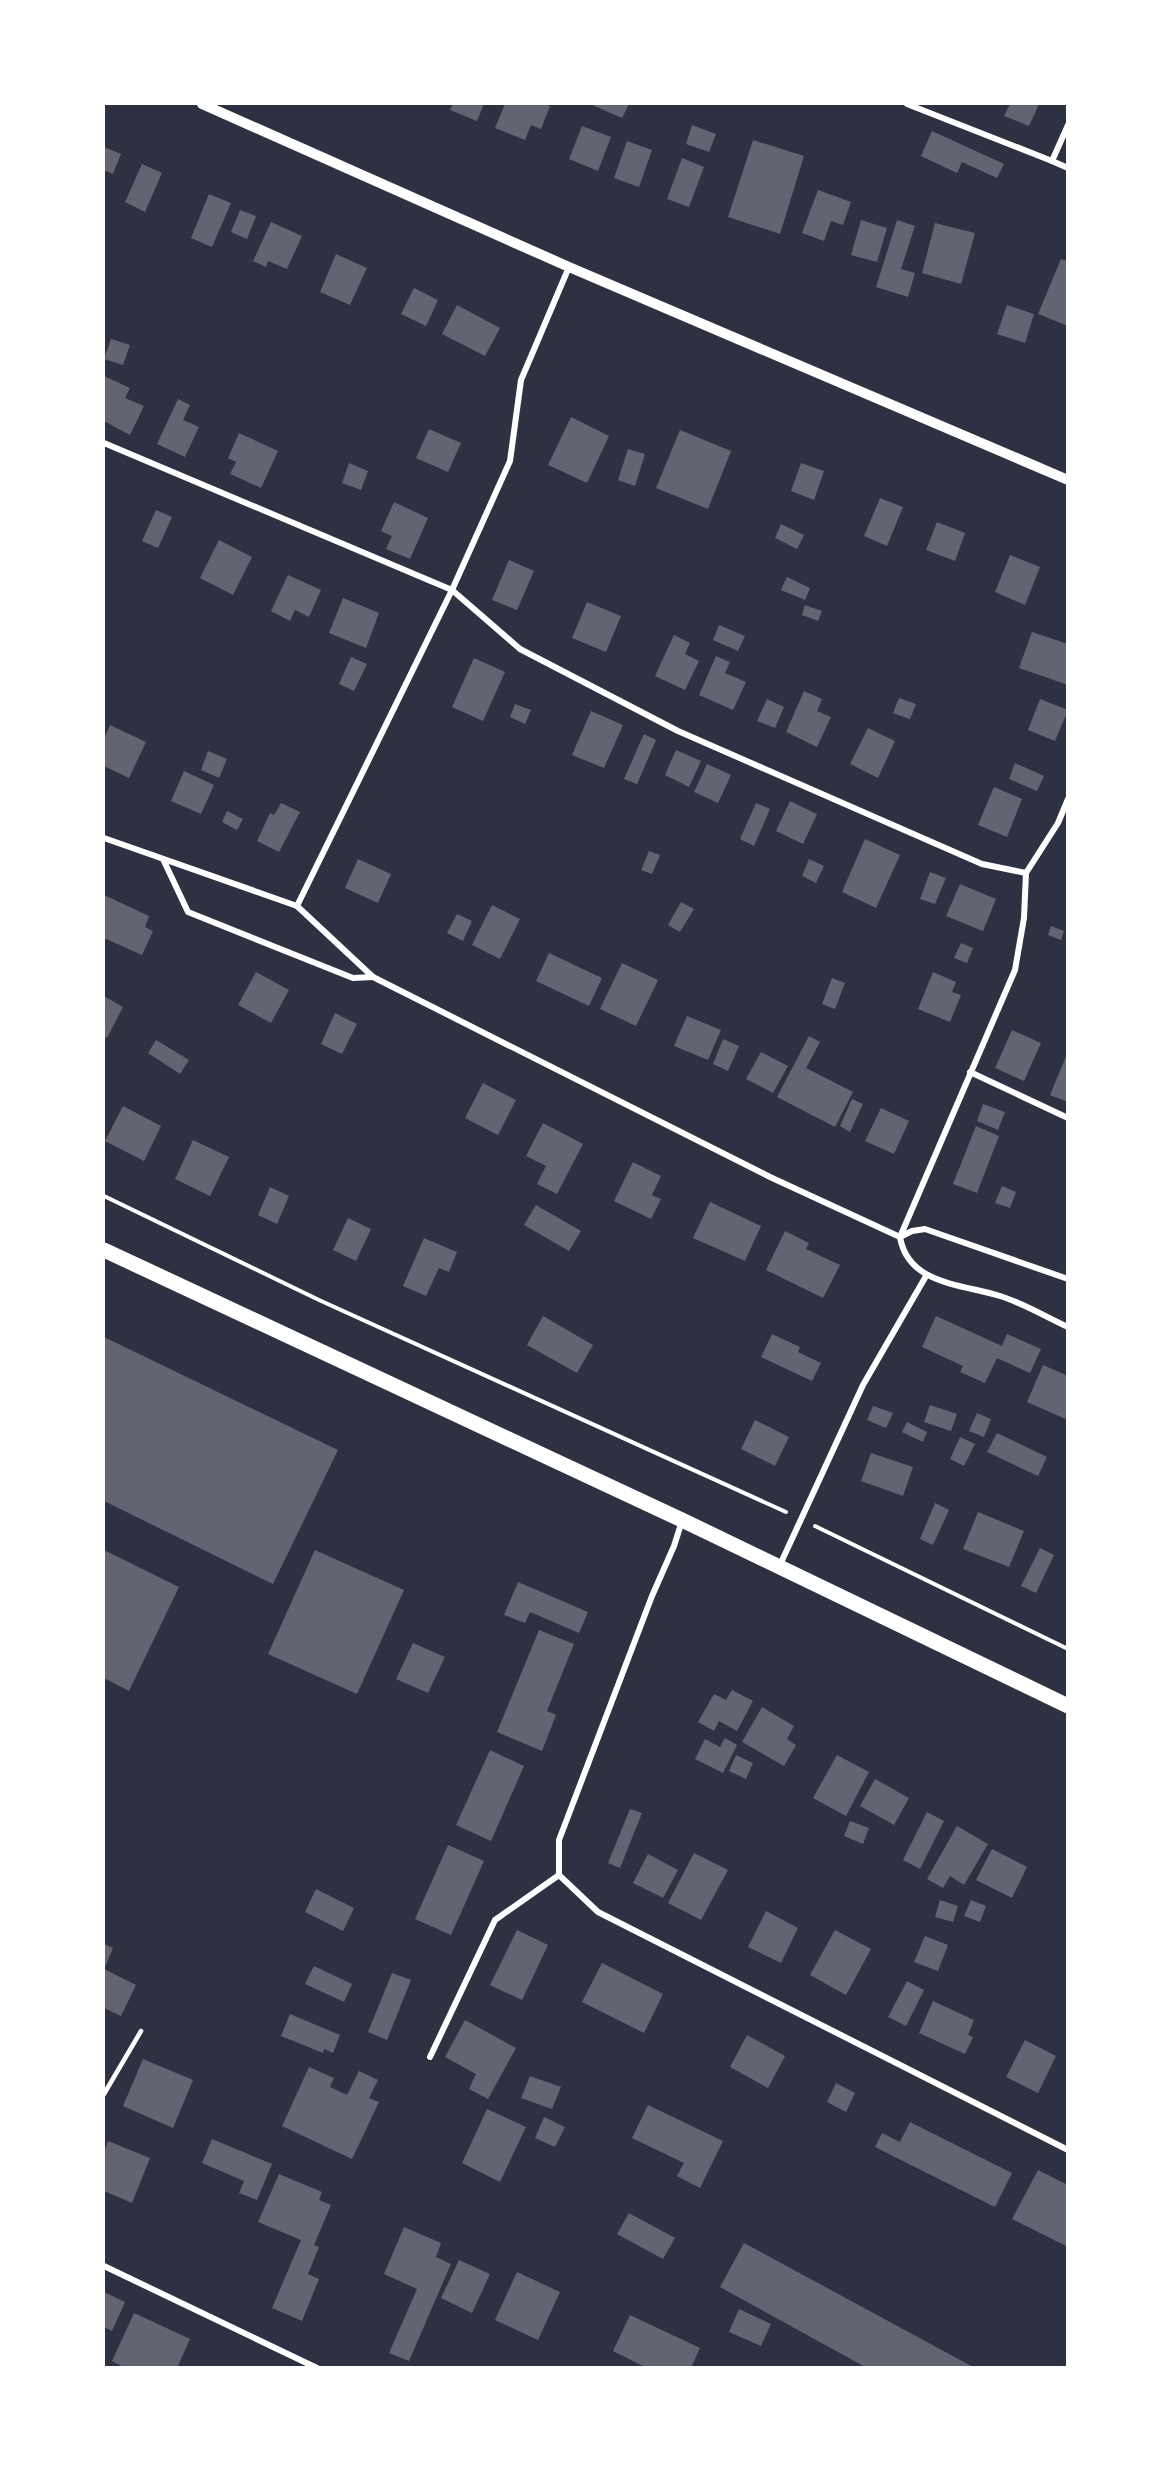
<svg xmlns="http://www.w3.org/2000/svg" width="1171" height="2471" font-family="'Noto Sans',sans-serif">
	<rect width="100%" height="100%" fill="#2d3142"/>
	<g fill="#626471">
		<path d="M453,104H484L477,121L450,110Z"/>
		<path d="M505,104H544L550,106L541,129L531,125L525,140L495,128Z"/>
		<path d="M590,104H629L622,118Z"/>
		<path d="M1010,104H1039L1029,126L1004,116Z"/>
		<path d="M692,125L716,134L709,152L686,144Z"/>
		<path d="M582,126L611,137L598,171L569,159Z"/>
		<path d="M932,131L1004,164L997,178L962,162L957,173L921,156Z"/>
		<path d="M753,140L804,156L780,234L728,217Z"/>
		<path d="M627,141L652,150L639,187L614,178Z"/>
		<path d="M104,147L121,154L113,174L104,170Z"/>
		<path d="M682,158L704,167L689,207L667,199Z"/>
		<path d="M142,164L162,173L145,212L125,202Z"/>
		<path d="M818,190L851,202L843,225L831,221L824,241L802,233Z"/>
		<path d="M209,194L231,203L212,247L191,238Z"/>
		<path d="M240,210L256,216L247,239L231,232Z"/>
		<path d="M861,220L887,228L877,262L851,255Z"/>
		<path d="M897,220L915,226L901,269L915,273L908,297L876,287Z"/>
		<path d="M271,222L302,236L287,269L268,261L266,267L253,261Z"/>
		<path d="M935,223L975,233L961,284L922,273Z"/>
		<path d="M336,254L367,268L350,305L320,292Z"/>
		<path d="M1061,259L1068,261V326L1038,314Z"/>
		<path d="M414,288L438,300L426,326L401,314Z"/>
		<path d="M457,305L500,328L485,356L442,334Z"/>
		<path d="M1007,305L1034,314L1025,343L997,334Z"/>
		<path d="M111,339L130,345L123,365L104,359Z"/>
		<path d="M104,376L130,388L125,398L144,406L130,435L104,421Z"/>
		<path d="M178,399L190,405L183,420L199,427L185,457L157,444Z"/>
		<path d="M571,417L609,436L587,483L548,465Z"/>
		<path d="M429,429L461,443L448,472L416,458Z"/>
		<path d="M680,430L731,451L708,509L656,488Z"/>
		<path d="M239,433L278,451L261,488L230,474L236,462L228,458Z"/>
		<path d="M628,449L645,454L635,486L618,480Z"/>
		<path d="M349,463L368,471L361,490L342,483Z"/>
		<path d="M801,463L824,471L814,500L791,491Z"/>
		<path d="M880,498L903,507L887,546L864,536Z"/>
		<path d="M394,502L428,518L410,559L386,549L392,536L381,531Z"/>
		<path d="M156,510L172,517L158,548L142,541Z"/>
		<path d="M937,522L965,533L955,561L926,550Z"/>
		<path d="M781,524L804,535L797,549L775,538Z"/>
		<path d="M219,540L252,557L233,595L200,578Z"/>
		<path d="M1010,555L1040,567L1025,605L995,592Z"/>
		<path d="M509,560L534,571L517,610L492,600Z"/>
		<path d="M288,575L321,590L309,617L295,610L290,621L271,611Z"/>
		<path d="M787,577L810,588L805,600L781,590Z"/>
		<path d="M343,598L379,613L366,648L329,633Z"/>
		<path d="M587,602L621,616L606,652L572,638Z"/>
		<path d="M805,605L822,611L818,621L802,615Z"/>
		<path d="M719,625L745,636L738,651L713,640Z"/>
		<path d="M1032,632L1068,644V685L1019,668Z"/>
		<path d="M674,635L690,643L685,654L699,661L685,690L655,676Z"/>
		<path d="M716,656L730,662L725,673L746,682L733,710L699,695Z"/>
		<path d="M351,657L367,664L354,691L339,684Z"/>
		<path d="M474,658L505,672L483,721L452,707Z"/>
		<path d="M804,691L822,699L817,711L831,717L817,747L786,732Z"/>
		<path d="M899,698L916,704L910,719L893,713Z"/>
		<path d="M767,699L784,707L775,728L757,721Z"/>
		<path d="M1040,699L1068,710L1055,741L1028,730Z"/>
		<path d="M515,704L531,710L525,724L510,717Z"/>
		<path d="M591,711L623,725L604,768L572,755Z"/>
		<path d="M110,725L146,742L129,778L104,766V739Z"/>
		<path d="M868,728L895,741L878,778L850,764Z"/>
		<path d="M644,734L656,740L637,784L624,779Z"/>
		<path d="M676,750L701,761L689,787L665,775Z"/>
		<path d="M208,751L227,759L219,778L201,770Z"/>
		<path d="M1015,763L1044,776L1037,791L1009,779Z"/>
		<path d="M707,764L731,775L718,803L694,792Z"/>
		<path d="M184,771L214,785L201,814L171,801Z"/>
		<path d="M994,787L1022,799L1007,837L978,825Z"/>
		<path d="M790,801L817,814L803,844L776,831Z"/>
		<path d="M281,803L300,812L279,852L257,841L270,813L274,815Z"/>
		<path d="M756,803L770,809L754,846L740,839Z"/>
		<path d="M227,811L243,819L237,830L222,822Z"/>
		<path d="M865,839L900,855L876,908L842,892Z"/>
		<path d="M649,851L660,855L652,874L641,870Z"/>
		<path d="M358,859L391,874L378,903L345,888Z"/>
		<path d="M809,859L824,866L816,883L802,876Z"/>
		<path d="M930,872L946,878L935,904L920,899Z"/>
		<path d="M960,884L996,899L983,931L946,916Z"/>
		<path d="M104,895L149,916L145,927L153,931L142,955L104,938Z"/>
		<path d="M681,902L694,909L680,932L668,925Z"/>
		<path d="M492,905L520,919L500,959L472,945Z"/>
		<path d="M457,914L472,921L463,941L447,933Z"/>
		<path d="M1051,926L1064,931L1061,940L1048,935Z"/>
		<path d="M961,943L973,948L967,963L954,958Z"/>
		<path d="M549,953L602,978L589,1006L536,981Z"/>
		<path d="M622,963L658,980L636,1026L600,1009Z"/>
		<path d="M256,972L289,990L271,1023L238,1005Z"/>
		<path d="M933,972L956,982L952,992L961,995L950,1022L918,1009Z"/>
		<path d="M832,978L845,983L835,1009L822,1004Z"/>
		<path d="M104,996L123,1007L107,1038L104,1036Z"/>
		<path d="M335,1013L357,1024L342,1054L321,1044Z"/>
		<path d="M687,1016L721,1030L708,1060L674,1046Z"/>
		<path d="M1012,1030L1041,1043L1024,1081L995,1068Z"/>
		<path d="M809,1036L820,1042L806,1068L853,1092L835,1127L777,1097Z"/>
		<path d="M723,1039L739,1046L728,1071L713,1064Z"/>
		<path d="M156,1040L189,1060L180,1074L148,1053Z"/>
		<path d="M761,1052L788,1066L773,1093L746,1079Z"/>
		<path d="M1067,1054H1068V1102L1050,1095Z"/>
		<path d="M483,1083L516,1100L498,1135L465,1118Z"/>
		<path d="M852,1099L863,1104L850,1132L840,1126Z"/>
		<path d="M983,1104L1005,1112L998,1130L977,1121Z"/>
		<path d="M123,1106L161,1126L144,1161L105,1141Z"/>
		<path d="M881,1108L909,1121L894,1154L865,1141Z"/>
		<path d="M543,1123L583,1144L557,1194L537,1184L546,1166L526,1156Z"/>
		<path d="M976,1126L999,1136L977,1193L953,1184Z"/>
		<path d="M193,1140L229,1157L210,1196L175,1179Z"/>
		<path d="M633,1162L661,1176L652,1195L661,1199L651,1219L614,1201Z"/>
		<path d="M1002,1186L1016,1192L1010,1208L995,1203Z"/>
		<path d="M270,1187L289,1196L277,1224L258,1215Z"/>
		<path d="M710,1202L761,1226L745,1261L693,1238Z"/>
		<path d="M536,1205L581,1231L569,1251L524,1225Z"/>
		<path d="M348,1218L371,1229L356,1261L333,1250Z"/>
		<path d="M785,1231L809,1243L806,1249L840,1265L823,1298L766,1270Z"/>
		<path d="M424,1238L457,1252L449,1272L439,1268L426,1296L403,1286Z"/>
		<path d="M543,1316L593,1345L577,1373L527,1345Z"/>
		<path d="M936,1316L1002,1346L1007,1334L1041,1349L1030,1373L997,1358L985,1383L960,1372L963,1366L922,1347Z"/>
		<path d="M772,1334L800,1347L798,1352L821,1363L812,1381L761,1357Z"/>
		<path d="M104,1337L338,1450L273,1584L104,1501Z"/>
		<path d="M1043,1365L1068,1376V1420L1027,1402Z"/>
		<path d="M930,1405L957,1414L951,1431L924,1422Z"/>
		<path d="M873,1406L893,1413L886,1428L867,1420Z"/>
		<path d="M977,1413L991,1419L984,1437L969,1431Z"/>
		<path d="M755,1420L789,1437L775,1466L741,1449Z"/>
		<path d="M907,1422L927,1432L923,1442L902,1432Z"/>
		<path d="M997,1433L1047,1457L1038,1476L987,1452Z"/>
		<path d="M960,1437L975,1444L964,1466L950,1459Z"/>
		<path d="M871,1453L913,1467L903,1496L861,1481Z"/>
		<path d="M935,1503L949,1510L933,1545L920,1539Z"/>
		<path d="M978,1512L1024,1531L1009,1567L963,1549Z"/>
		<path d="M1040,1548L1054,1555L1036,1593L1021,1586Z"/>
		<path d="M104,1550L179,1587L129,1691L104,1678Z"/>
		<path d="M315,1550L404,1590L357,1694L268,1654Z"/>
		<path d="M518,1582L588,1612L579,1633L530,1612L525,1623L504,1615Z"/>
		<path d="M539,1630L574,1644L547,1711L556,1715L542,1751L497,1732Z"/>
		<path d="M413,1643L445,1657L428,1693L396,1679Z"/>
		<path d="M732,1690L753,1701L737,1731L719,1721L714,1731L698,1722L714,1694L726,1700Z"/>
		<path d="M762,1707L794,1726L787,1739L796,1745L784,1766L742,1742Z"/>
		<path d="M725,1738L737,1745L723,1773L695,1759L705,1739L720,1747Z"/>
		<path d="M490,1750L524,1766L491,1841L456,1825Z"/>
		<path d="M736,1755L753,1763L746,1779L729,1771Z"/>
		<path d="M837,1755L869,1772L846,1816L813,1798Z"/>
		<path d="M875,1779L909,1798L894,1825L860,1806Z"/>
		<path d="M630,1809L642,1813L620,1868L608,1863Z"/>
		<path d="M927,1812L944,1821L920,1869L903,1860Z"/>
		<path d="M850,1821L869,1828L863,1844L844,1836Z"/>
		<path d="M957,1826L988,1844L964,1885L950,1876L943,1888L927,1879Z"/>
		<path d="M448,1845L484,1861L451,1935L415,1919Z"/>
		<path d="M992,1849L1027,1867L1012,1898L976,1880Z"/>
		<path d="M694,1853L728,1870L701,1920L668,1903Z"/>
		<path d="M648,1854L678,1870L663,1898L633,1883Z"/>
		<path d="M316,1889L354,1908L343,1931L305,1912Z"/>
		<path d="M940,1900L958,1906L953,1922L935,1917Z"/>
		<path d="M971,1900L986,1906L980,1922L964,1916Z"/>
		<path d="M766,1911L798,1928L781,1963L748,1947Z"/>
		<path d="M517,1930L548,1945L522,2000L490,1985Z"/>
		<path d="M835,1930L871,1949L846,1995L810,1975Z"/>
		<path d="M925,1936L948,1945L938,1971L914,1962Z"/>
		<path d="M104,1944L113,1948L104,1969Z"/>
		<path d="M602,1963L663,1994L644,2033L582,2002Z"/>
		<path d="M314,1966L352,1984L344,2002L305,1984Z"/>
		<path d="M104,1969L136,1985L121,2016L104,2008Z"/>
		<path d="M392,1973L411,1980L387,2040L368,2032Z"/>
		<path d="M907,1981L924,1990L906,2026L888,2017Z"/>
		<path d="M933,2001L974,2020L968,2035L973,2037L965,2054L919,2033Z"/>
		<path d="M290,2014L340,2035L333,2053L324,2049L323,2053L281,2036Z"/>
		<path d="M465,2020L516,2048L488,2099L469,2089L476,2074L445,2057Z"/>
		<path d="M747,2035L785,2056L768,2088L730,2067Z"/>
		<path d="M1025,2040L1056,2056L1038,2093L1006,2077Z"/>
		<path d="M143,2059L193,2080L173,2128L123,2106Z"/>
		<path d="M309,2067L334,2078L330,2087L347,2095L359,2071L378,2080L369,2098L379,2102L352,2159L282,2126Z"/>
		<path d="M530,2076L561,2087L552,2109L521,2098Z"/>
		<path d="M836,2083L855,2093L846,2112L827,2102Z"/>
		<path d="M648,2105L723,2141L700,2188L677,2176L684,2163L632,2138Z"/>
		<path d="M487,2109L526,2127L500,2182L462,2163Z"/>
		<path d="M544,2117L565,2127L555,2147L535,2138Z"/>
		<path d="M910,2122L1012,2173L995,2207L875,2147L882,2133L900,2142Z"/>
		<path d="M212,2139L272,2164L257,2200L239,2193L244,2181L202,2163Z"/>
		<path d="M108,2141L150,2158L132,2203L104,2191V2152Z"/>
		<path d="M1038,2170L1068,2185V2247L1012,2219Z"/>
		<path d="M279,2174L322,2192L319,2200L331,2205L314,2245L319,2247L308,2274L319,2279L302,2321L272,2308L301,2240L258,2222Z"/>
		<path d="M629,2213L675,2238L663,2259L617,2234Z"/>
		<path d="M404,2227L441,2243L436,2257L451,2264L409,2361L389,2353L417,2289L384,2274Z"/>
		<path d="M744,2243L975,2368H867L720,2287Z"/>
		<path d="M459,2260L490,2274L472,2313L441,2298Z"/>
		<path d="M517,2272L560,2292L538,2340L495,2320Z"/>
		<path d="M104,2292L125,2302L112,2331L104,2327Z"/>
		<path d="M739,2309L771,2324L761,2346L729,2332Z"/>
		<path d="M134,2313L190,2339L177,2368H125L112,2361Z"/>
		<path d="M630,2315L700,2348L691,2368H647L613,2351Z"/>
	</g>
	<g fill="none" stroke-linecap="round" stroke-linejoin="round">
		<g stroke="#fff" stroke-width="4">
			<path d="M104,1196L319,1300L786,1512"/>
			<path d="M815,1526L1068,1649"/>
		</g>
		<path stroke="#fff" stroke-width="4.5" d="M104,2094L141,2031"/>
		<g stroke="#fff" stroke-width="6">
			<path d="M907,104L1052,161L1068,125"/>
			<path d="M1052,161L1068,168"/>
			<path d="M104,443L452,590L520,649L678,731L982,864L1026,873"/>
			<path d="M104,838L297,906L373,977L770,1177L900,1237C908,1285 963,1284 1000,1296C1023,1303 1046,1317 1068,1327"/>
			<path d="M163,859L188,912L353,978L373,977"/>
			<path d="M297,906L452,590L510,461L521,380L569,267"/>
			<path d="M970,1072L1068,1118"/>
			<path d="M900,1237L1015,970L1024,918L1026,873L1058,823L1068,799"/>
			<path d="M900,1237L912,1231L925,1229L1068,1279"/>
			<path d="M779,1567L863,1385L926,1276"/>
			<path d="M559,1875L598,1912L1068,2150"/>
			<path d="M430,2057L495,1920L559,1875V1840L652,1596L674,1546L682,1521"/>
			<path d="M104,2266L317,2368"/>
		</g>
		<path stroke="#fff" stroke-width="10" d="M202,104L569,267L1068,480"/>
		<path stroke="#fff" stroke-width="15" d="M104,1250L682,1520L1068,1706"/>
	</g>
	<rect width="1171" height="2471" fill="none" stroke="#ffffff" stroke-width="210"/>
</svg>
